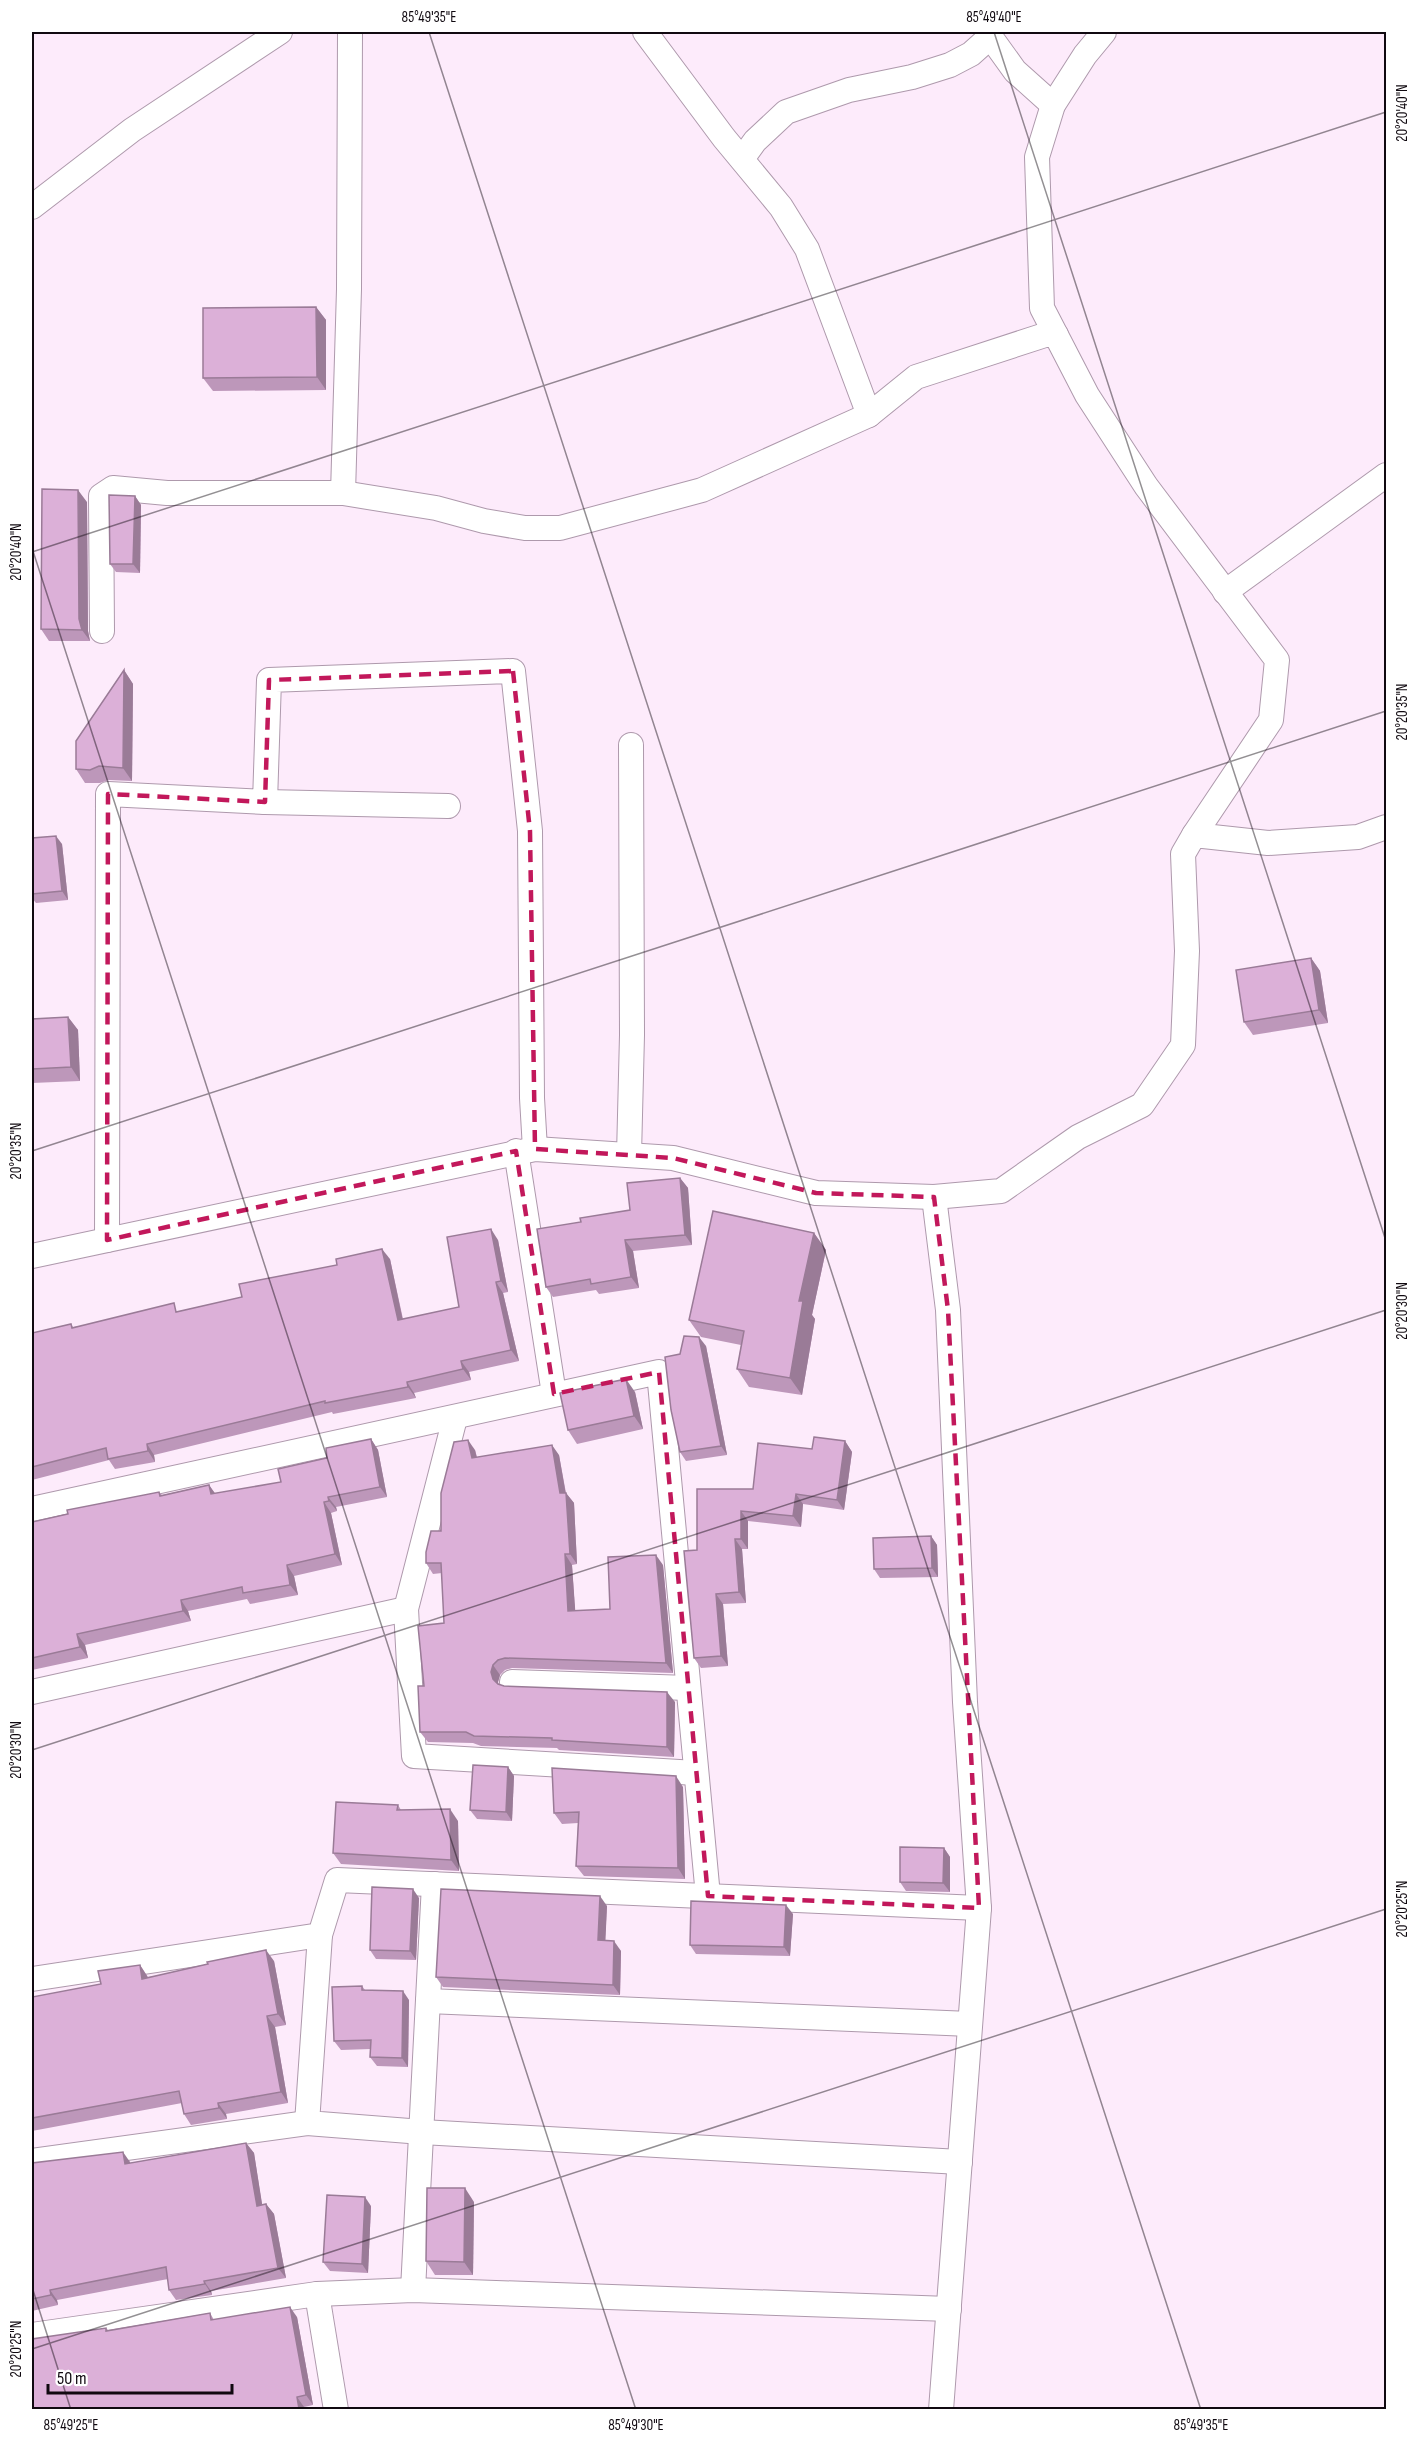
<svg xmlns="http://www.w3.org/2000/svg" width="1418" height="2441" font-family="'Sofia Sans Condensed',sans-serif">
	<rect width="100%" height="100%" fill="#fdebfb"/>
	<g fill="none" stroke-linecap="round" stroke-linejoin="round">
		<defs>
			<g id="minor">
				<path d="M645,32L724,138L781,207L807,249L869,415L916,377L1045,335H1056"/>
				<path d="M987,32L1015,71L1053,105"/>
				<path d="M1104,32L1085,55L1053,105L1037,157L1042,308L1087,395L1146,486L1277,660L1271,720L1194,835"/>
				<path d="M742,159L755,141L786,112L849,90L912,77L950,65L971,54L990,37"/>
				<path d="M32,207L132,130L280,32"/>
				<path d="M343,493L349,289L350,32"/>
				<path d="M1225,592L1386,475"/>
				<path d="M102,631L101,496L113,488L167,493H343L436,508L484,521L525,528H560L702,490L869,415"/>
				<path d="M265,802L448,806"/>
				<path d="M516,1151L554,1394"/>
				<path d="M629,1155L632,1035L631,745"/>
				<path d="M934,1197L948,1310L965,1702L979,1908L941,2410"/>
				<path d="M107,1240L108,794L265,802L269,680L513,671L530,831L532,1098L535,1149"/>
				<path d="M32,1256L535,1149L673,1158L816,1193L934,1197L1001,1191L1078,1137L1142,1105L1183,1045L1187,951L1183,854L1194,835L1268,843L1358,837L1386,827"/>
				<path d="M455,1418L406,1609L414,1756L696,1773"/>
				<path d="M32,1509L659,1372L708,1896"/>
				<path d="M512,1682L688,1688"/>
				<path d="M32,1692L406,1609"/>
				<path d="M320,1935L307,2123L422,2132L960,2162"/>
				<path d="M32,1979L320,1935L337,1880L979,1908"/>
				<path d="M428,2001L970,2024"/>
				<path d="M32,2161L307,2123"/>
				<path d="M413,2290L434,1884"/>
				<path d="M317,2294L336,2410"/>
				<path d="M32,2335L317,2294L413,2290L949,2309"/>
			</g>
		</defs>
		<use href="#minor" stroke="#ae99ac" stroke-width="26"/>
		<use href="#minor" stroke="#fff" stroke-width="24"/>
	</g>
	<g fill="#bd97ba">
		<path d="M316,307L326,320V390L213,391L203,378Z"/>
		<path d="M135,496L141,505L140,573L116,572L110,564Z"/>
		<path d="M87,502L88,631L90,641H49L41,629Z"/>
		<path d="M124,670L133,684L132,781L109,780L100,783H85L76,769Z"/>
		<path d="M32,838L62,844L68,900L36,903L32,898Z"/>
		<path d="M1311,958L1320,971L1328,1023L1253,1035L1244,1022Z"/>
		<path d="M68,1017L78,1030L80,1081L32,1083V1019Z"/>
		<path d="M680,1178L688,1188L692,1245L633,1251L639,1288L599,1294L596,1290L553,1297L546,1287L581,1222L630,1210Z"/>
		<path d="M814,1233L826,1250L812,1315L815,1319L802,1395L749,1387L737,1369L741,1345L701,1337L689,1320Z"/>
		<path d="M498,1240L508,1292L503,1293L519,1361L469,1372L471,1380L414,1393L416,1398L333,1414L332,1412L154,1455L155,1462L115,1469L109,1460L32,1480V1333L71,1324L73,1327L180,1311L242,1297L390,1259L403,1319L459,1307Z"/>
		<path d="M706,1346L727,1455L686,1461L680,1452V1354Z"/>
		<path d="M635,1392L643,1429L577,1444L568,1430Z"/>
		<path d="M371,1439L378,1450L387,1497L336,1507L337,1511L331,1513L342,1565L294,1576L298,1595L250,1604L247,1599L188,1611L191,1621L85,1645L88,1658L32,1670V1522L159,1492L162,1495L209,1485L215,1494L281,1482L327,1458Z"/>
		<path d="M845,1441L852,1452L844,1510L803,1504L801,1527L748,1521V1549H742L746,1603L723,1604L728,1666L701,1668L694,1658L697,1550L753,1489L812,1449Z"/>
		<path d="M475,1450L477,1457L559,1455L566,1493L574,1503L577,1564L572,1565L575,1611L610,1609L663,1565L673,1673L512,1668L505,1670L500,1675L498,1682V1684L504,1686L675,1702L674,1757L559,1750L557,1748L481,1746L473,1743L428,1742L420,1732L424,1686L444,1623L442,1573L433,1574L426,1563Z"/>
		<path d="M931,1536L937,1545L938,1577L880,1578L874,1569Z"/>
		<path d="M508,1767L514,1776L512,1821L477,1819L470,1810Z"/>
		<path d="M683,1787L685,1879L584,1876L576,1866L578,1823L562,1824L554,1813Z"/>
		<path d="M398,1805L401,1810L458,1821L459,1871L341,1864L333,1853Z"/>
		<path d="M944,1848L950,1857V1892L906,1891L900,1882Z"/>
		<path d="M419,1898L416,1960L376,1959L370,1950Z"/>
		<path d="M607,1906L605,1940L621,1951L620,1995L443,1987L436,1977Z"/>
		<path d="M793,1914L790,1956L696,1954L690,1945Z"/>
		<path d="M274,1961L286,2025L275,2027L288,2103L226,2114L227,2119L191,2125L184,2114L182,2103L32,2131V1998L101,1984L140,1965L148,1977Z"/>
		<path d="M362,1986L365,1990L409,2000L408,2067L377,2066L370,2057L371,2049L341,2050L334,2041Z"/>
		<path d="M246,2143L254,2153L262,2205L266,2204L274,2214L286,2278L211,2291L212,2295L176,2300L169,2290L168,2279L57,2300L58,2305L32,2311V2163L130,2162V2163Z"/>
		<path d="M474,2202L473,2275H435L426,2261Z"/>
		<path d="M371,2206L368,2273L330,2271L323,2262Z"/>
		<path d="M210,2313L214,2320L297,2317L313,2405L304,2407V2409H32L106,2328L108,2330Z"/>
	</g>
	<g fill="#9a7b97">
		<path d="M316,307L326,320V390L317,377Z"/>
		<path d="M78,490L87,502L88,631L90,641L82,630L79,619Z"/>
		<path d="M135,496L141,505L140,573L133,564Z"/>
		<path d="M124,670L133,684L132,781L123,768Z"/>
		<path d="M56,836L62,844L68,900L62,891Z"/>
		<path d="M1311,958L1320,971L1328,1023L1319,1010Z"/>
		<path d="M68,1017L78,1030L80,1081L71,1067Z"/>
		<path d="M680,1178L688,1188L692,1245L685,1235Z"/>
		<path d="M491,1229L498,1240L508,1292L501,1281Z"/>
		<path d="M814,1233L826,1250L812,1315L815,1319L802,1395L790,1378L799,1301Z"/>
		<path d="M625,1240L633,1251L639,1288L631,1277Z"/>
		<path d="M382,1249L390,1259L405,1331L398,1320Z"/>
		<path d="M496,1282L503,1293L519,1361L511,1350Z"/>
		<path d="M699,1337L706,1346L727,1455L721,1446Z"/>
		<path d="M461,1361L469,1372L471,1380L463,1369Z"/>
		<path d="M626,1379L635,1392L643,1429L634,1416Z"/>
		<path d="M407,1382L414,1393L416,1398L408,1387Z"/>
		<path d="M371,1439L378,1450L387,1497L380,1487Z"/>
		<path d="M468,1440L475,1450L479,1468L472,1458Z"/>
		<path d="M845,1441L852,1452L844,1510L837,1500Z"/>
		<path d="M147,1444L154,1455L155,1462L148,1451Z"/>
		<path d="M552,1445L559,1455L567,1501L566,1493L574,1503L577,1564L570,1554Z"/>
		<path d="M209,1485L217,1496L211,1494Z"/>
		<path d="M796,1494L803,1504L801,1527L793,1516Z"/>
		<path d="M328,1497L336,1507L337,1511L329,1501Z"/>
		<path d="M324,1502L331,1513L342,1565L335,1554Z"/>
		<path d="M741,1511L748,1521V1549L741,1539Z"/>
		<path d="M931,1536L937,1545L938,1577L932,1568Z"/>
		<path d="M735,1539L742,1549L746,1603L739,1592Z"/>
		<path d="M565,1554L572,1565L576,1621L568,1611Z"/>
		<path d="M656,1555L663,1565L673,1673L666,1663Z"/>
		<path d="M287,1565L294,1576L298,1595L290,1585Z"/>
		<path d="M716,1594L723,1604L728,1666L721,1656Z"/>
		<path d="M181,1600L188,1611L191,1621L183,1611Z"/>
		<path d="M77,1634L85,1645L88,1658L80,1647Z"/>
		<path d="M493,1665L500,1675L498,1682L500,1689L493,1679L491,1672Z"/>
		<path d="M667,1692L675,1702L674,1757L667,1747Z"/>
		<path d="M508,1767L514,1776L512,1821L506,1812Z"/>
		<path d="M676,1776L683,1787L685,1879L678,1868Z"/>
		<path d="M450,1809L458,1821L459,1871L451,1860Z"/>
		<path d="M944,1848L950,1857V1892L943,1883Z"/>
		<path d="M413,1889L419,1898L416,1960L410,1951Z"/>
		<path d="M600,1896L607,1906L605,1950L598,1940Z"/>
		<path d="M786,1905L793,1914L790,1956L784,1947Z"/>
		<path d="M614,1941L621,1951L620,1995L613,1985Z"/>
		<path d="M266,1950L274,1961L286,2025L278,2014Z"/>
		<path d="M140,1965L147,1976L150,1989L142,1979Z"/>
		<path d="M403,1991L409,2000L408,2067L402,2058Z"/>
		<path d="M267,2016L275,2027L288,2103L281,2092Z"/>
		<path d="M218,2103L226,2114L227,2119L219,2108Z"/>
		<path d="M246,2143L254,2153L264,2216L257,2206Z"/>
		<path d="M123,2152L130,2162L132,2174L125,2164Z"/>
		<path d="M465,2188L474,2202L473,2275L464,2262Z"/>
		<path d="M365,2197L371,2206L368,2273L362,2264Z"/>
		<path d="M266,2204L274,2214L286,2278L278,2268Z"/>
		<path d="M204,2281L211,2291L212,2295L205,2284Z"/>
		<path d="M50,2290L57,2300L58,2305L51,2295Z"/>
		<path d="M290,2307L297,2317L313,2405L306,2395Z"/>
		<path d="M297,2397L304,2407V2409H299Z"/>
	</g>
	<g fill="#dcb0d8" stroke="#9a7b97" stroke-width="1.5">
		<path d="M316,307L317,377L203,378V308Z"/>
		<path d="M42,489L78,490L79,619L82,630L41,629Z"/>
		<path d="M109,495L135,496L133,564H110Z"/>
		<path d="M124,670L123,768L99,766L90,770L76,769V741Z"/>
		<path d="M56,836L62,891L32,894V838Z"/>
		<path d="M1311,958L1319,1010L1244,1022L1236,970Z"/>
		<path d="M68,1017L71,1067L32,1069V1019Z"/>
		<path d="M680,1178L685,1235L625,1240L631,1277L591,1284L590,1279L546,1287L537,1229L581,1222L580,1218L630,1210L627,1183Z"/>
		<path d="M713,1211L814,1233L799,1301H803L790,1378L737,1369L744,1331L689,1320Z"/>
		<path d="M491,1229L501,1281L496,1282L511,1350L461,1361L463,1369L407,1382L408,1387L325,1403V1401L147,1444L148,1451L108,1459L106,1448L32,1467V1333L71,1324L72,1328L174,1303L176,1312L242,1297L239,1284L337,1265L336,1259L382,1249L398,1320L459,1307L447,1237Z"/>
		<path d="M684,1336L699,1337L721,1446L680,1452L671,1410L665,1357L680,1354Z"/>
		<path d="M626,1379L634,1416L568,1430L560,1393Z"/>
		<path d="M814,1437L845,1441L837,1500L796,1494L793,1516L741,1511V1539H735L739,1592L716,1594L721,1656L694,1658L684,1551L697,1550V1489H753L758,1443L812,1449Z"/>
		<path d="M371,1439L380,1487L328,1497L329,1501L324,1502L335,1554L287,1565L290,1585L243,1593L242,1587L181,1600L183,1611L77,1634L80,1647L32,1658V1522L68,1514L67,1510L159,1492L160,1496L209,1485L211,1494L281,1482L278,1469L327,1458L326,1448Z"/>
		<path d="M468,1440L472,1458L552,1445L560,1493H566L570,1554H565L568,1611L610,1609L608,1557L656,1555L666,1663L505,1658L498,1660L493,1665L491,1672L493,1679L498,1684L504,1686L667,1692V1747L552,1740V1738L474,1736L466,1732H420L418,1686H424L418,1626L444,1623L441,1563H426V1552L431,1531H441V1493L454,1442Z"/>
		<path d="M931,1536L932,1568L874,1569L873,1538Z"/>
		<path d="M473,1765L508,1767L506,1812L470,1810Z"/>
		<path d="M552,1768L676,1776L678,1868L576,1866L579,1812L554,1813Z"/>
		<path d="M336,1802L398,1805L397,1810L450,1809L451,1860L333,1853Z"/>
		<path d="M900,1847L944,1848L943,1883L900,1882Z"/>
		<path d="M372,1887L413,1889L410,1951L370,1950Z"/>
		<path d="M441,1889L600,1896L598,1940L614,1941L613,1985L436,1977Z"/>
		<path d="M691,1901L786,1905L784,1947L690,1945Z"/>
		<path d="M266,1950L278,2014L267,2016L281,2092L218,2103L219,2108L184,2114L179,2091L32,2118V1997L101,1984L98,1971L140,1965L142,1979L208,1964L207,1962Z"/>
		<path d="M362,1986V1990L403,1991L402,2058L370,2057L371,2040L334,2041L332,1987Z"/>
		<path d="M246,2143L257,2206L266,2204L278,2268L204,2281L205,2284L169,2290L166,2267L50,2290L51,2295L32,2299V2163L123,2152L125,2164Z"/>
		<path d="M427,2188H465L464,2262L426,2261Z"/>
		<path d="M327,2195L365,2197L362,2264L323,2262Z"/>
		<path d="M290,2307L306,2395L297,2397L299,2409H32V2339L106,2328V2331L210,2313L211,2320Z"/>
	</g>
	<path fill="none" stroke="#c2185b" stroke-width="4.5" stroke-dasharray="12 8" stroke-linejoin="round" d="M513,671L530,831L535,1149L673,1158L816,1193L934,1197L948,1310L979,1908L708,1896L659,1372L554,1394L516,1151L107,1240L108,794L265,802L269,680Z"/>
	<path fill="none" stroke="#100910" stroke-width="1.5" stroke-opacity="0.45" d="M429,32L1201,2410M994,32L1386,1241M32,548L636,2410M32,552L1386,112M32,1151L1386,711M32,1750L1386,1310M32,2287L71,2410M32,2349L1386,1909"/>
	<rect width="1418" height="2441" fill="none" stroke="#ffffff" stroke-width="66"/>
	<path d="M48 2384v9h184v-9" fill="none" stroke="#100910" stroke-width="3"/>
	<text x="57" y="2384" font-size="18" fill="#100910" stroke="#ffffff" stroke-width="4.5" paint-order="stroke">50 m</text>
	<rect x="33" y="33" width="1352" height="2375" fill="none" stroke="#100910" stroke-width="2"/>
	<g font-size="15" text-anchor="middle" fill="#100910">
		<text x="429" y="22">85°49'35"E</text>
		<text x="994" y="22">85°49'40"E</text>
		<text transform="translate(1402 113) rotate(-90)" y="5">20°20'40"N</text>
		<text transform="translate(16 552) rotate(-90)" y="5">20°20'40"N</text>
		<text transform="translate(1402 712) rotate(-90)" y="5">20°20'35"N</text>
		<text transform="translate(16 1151) rotate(-90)" y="5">20°20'35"N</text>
		<text transform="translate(1402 1311) rotate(-90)" y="5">20°20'30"N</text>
		<text transform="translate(16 1750) rotate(-90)" y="5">20°20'30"N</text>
		<text transform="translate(1402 1909) rotate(-90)" y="5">20°20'25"N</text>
		<text transform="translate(16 2349) rotate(-90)" y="5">20°20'25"N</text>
		<text x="71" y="2430">85°49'25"E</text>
		<text x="636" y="2430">85°49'30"E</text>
		<text x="1201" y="2430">85°49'35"E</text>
	</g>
</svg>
